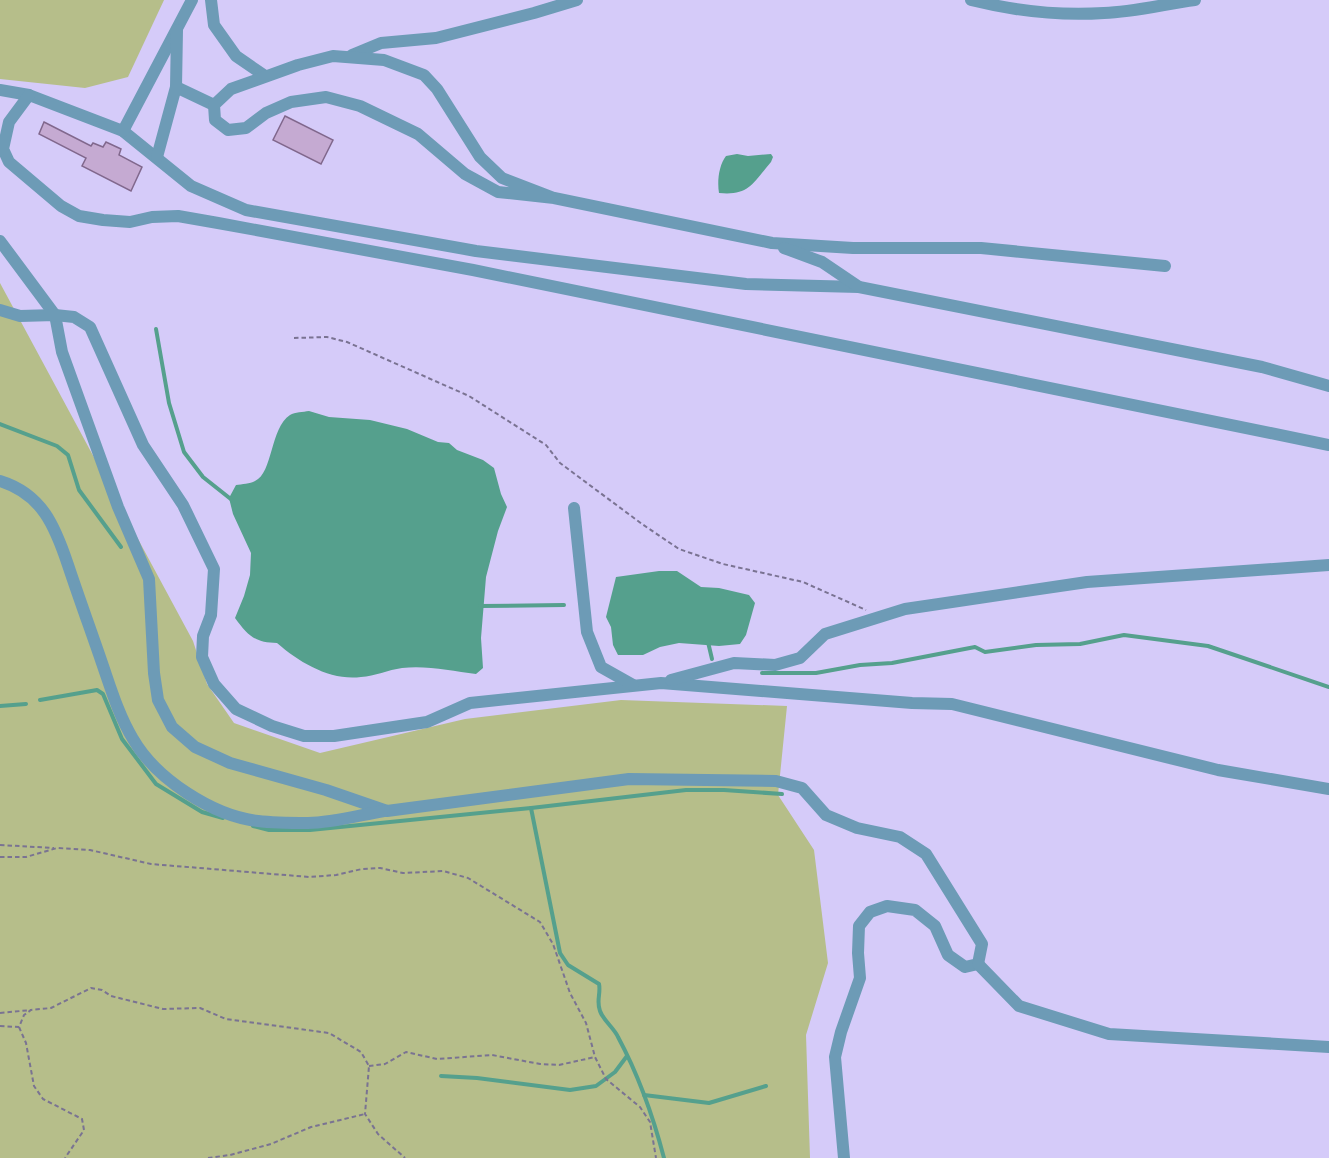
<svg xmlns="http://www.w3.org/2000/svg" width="1329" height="1158" font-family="Manrope,sans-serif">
	<rect width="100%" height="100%" fill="#d5cbf9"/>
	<g fill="#b6be8a">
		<path d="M0,0H164L128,77L85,88L0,79Z"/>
		<path d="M0,283L193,641L207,684L234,723L320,753L465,719L621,700L787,706L778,795L814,850L828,963L806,1035L810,1158H0Z"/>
	</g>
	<g fill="#55a08d">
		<path d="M737,154L748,156L771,154L773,157L771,162C753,183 749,196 719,193C717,181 719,165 726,156Z"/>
		<path d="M309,411L329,417L370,420L407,429L438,442L449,443L457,450L483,460L494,468L501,494L507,507L498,531L486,577L481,638L483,668L476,674C452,671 426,665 402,668C388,670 375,676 361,677C331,681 300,663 277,643C256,643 248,636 235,618L244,596L250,575L251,553L233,514L229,498L236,485C242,484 250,484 255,481C273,473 270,428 290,415C295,412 303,412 309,411Z"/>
		<path d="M659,571H677L701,587L719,588L749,595L755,603L746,635L740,644L719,646L679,643L660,647L643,655H618L613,645L611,627L606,617L616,577Z"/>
	</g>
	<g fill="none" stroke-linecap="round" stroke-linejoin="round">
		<g stroke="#55a08d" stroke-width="4">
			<path d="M156,329L169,403L184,452L203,477L232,500"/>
			<path d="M0,424L57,446L68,455L79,490L121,547"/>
			<path d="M480,606L564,605"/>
			<path d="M708,642L712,659"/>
			<path d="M762,673H816L860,665L892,663L975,647L985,652L1036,645L1080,644L1124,635L1208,646L1329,687"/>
			<path d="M40,700L97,690L103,694L122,739L156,784L202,812L223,818"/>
			<path d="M0,706L26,704"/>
			<path d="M531,808L686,790H724L782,794"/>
			<path d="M253,826L269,830H310L531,808L560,953L568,965L599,984C601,993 596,1001 600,1011C603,1020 614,1028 618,1037C639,1076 653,1116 664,1158"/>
			<path d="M441,1076L477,1078L570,1090L596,1086L615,1072L627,1056"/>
			<path d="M644,1095L709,1103L766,1086"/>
		</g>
	</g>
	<g fill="#c5aad2" stroke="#81688d" stroke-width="1.5">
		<path d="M285,116L333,140L321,164L273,140Z"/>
		<path d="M44,122L91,146L93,143L103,147L106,142L121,149L119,155L142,167L131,191L82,166L86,158L39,134Z"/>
	</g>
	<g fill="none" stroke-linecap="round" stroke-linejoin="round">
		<g stroke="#7a7392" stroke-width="2" stroke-dasharray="4.5 3" stroke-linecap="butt">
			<path d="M294,338L327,337L347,342L469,396L546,445L560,463L642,524L679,549L723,564L803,582L866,610"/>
			<path d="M0,845L54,848"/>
			<path d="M0,857H26L57,848L90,850L151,864L309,877L336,875L362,869L380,868L403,873L443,871L468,878L540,922L553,944L570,993L586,1023L595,1057L606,1079L640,1107L650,1122L656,1158"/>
			<path d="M0,1013L31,1010"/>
			<path d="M0,1026L19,1027L24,1015L31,1010L51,1008L91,988L102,990L111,996L163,1009L200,1008L226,1019L329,1033L361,1052L369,1066L365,1114L378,1134L405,1158"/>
			<path d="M19,1027L26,1043L34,1086L43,1099L82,1119L84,1130L65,1158"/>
			<path d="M369,1066L385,1064L406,1052L437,1059L492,1055L540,1064L559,1065L595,1057"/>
			<path d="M208,1158L230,1155L271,1144L311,1127L365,1114"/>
		</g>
		<g stroke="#6d9bb6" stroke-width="12">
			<path d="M211,0L214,25L236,56L265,76"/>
			<path d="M971,0C1015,11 1059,16 1104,13C1134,12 1165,4 1195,0"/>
			<path d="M352,55L381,43L436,38L534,13L577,0"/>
			<path d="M176,87L214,105"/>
			<path d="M0,90L29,95L123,131L191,186L246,210L476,251L746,284L859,287"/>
			<path d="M29,95L9,122L3,149L9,162L61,206L79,216L103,220L130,222L152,217L178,216L218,223L473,270L1329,445"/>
			<path d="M123,131L192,0"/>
			<path d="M157,157L176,87L177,30"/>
			<path d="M554,198L498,192L465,174L418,134L360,106L326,97L291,102L266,113L246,128L228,130L215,120L214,105L231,89L298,65L333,56L384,60L424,75L437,89L480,157L502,178L554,198L772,243L853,248H981L1165,266"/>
			<path d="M0,241L55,315L62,352L118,507L149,579L154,673L158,700L172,727L195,747L230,763L326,790L387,811L629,779L776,781L802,788L826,815L857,828L900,837L926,854L982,944L978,964L965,967L948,955L935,926L915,910L887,906L870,912L859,926L858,953L860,978L841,1032L835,1057L844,1158"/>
			<path d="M784,248L822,262L859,287L1262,367L1329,386"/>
			<path d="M0,310L20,316L55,315L74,317L90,327L143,445L183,505L214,569L211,615L203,636L202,657L214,684L236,709L272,726L304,736H334L427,722L470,703L661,683L912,703L952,704L1218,770L1329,789"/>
			<path d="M0,481C42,494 55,526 68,565C79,598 91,631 102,663C111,689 119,716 133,739C156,779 213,816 258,821C274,823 292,823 308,823C333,823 360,815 384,811"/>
			<path d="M574,508L587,632L601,667L633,685"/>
			<path d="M671,680L734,663L775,665L800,658L825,634L905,609L1087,582L1329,565"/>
			<path d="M978,964L1019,1006L1109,1034L1329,1047"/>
		</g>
	</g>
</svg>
